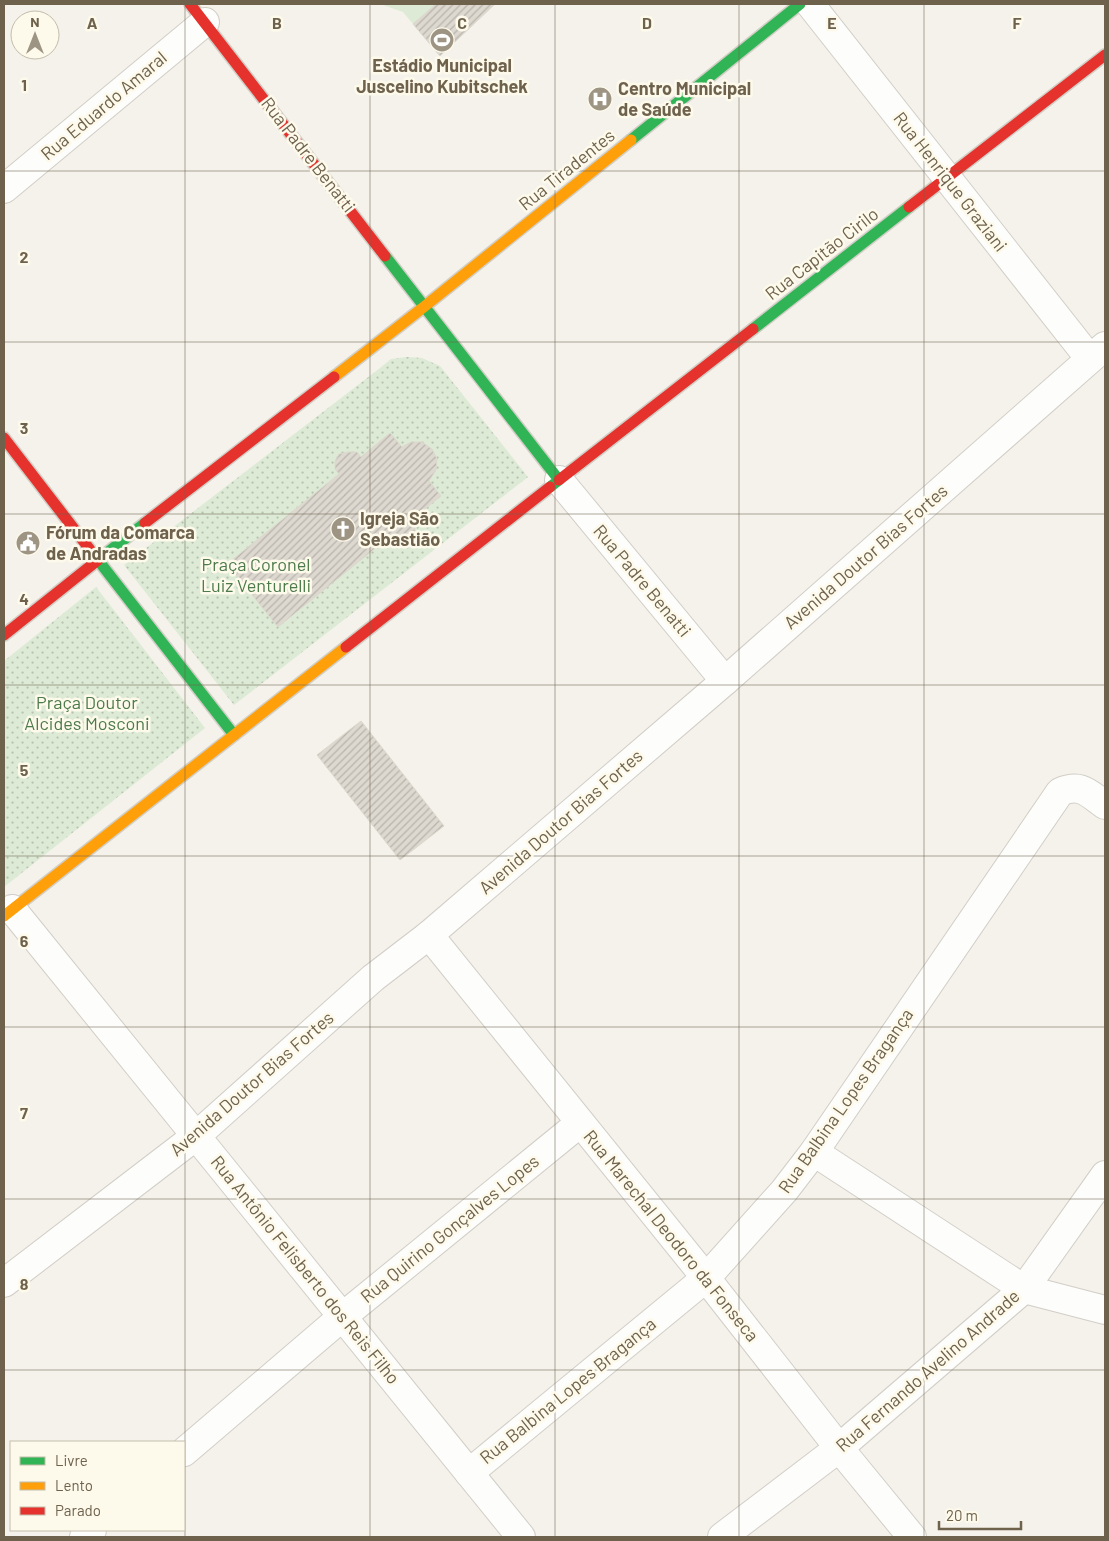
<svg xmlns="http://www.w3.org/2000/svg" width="1109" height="1541" font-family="Barlow,sans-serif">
	<defs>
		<pattern id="park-dots" width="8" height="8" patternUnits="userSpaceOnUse" patternTransform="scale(1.25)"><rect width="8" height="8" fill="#ddebd6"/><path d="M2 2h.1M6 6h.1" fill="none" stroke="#b7c2b0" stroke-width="1.8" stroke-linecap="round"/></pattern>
		<pattern id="building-hatch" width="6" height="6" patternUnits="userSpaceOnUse" patternTransform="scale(1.25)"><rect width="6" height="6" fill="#ded9d0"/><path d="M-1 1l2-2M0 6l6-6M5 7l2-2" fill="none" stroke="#b8b3ab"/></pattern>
	</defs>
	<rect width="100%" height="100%" fill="#f4f2ea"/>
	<g fill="url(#park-dots)">
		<path d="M407,357L422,358L440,366L528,477L234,705L124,565L380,368L391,359Z"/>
		<path d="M96,587L205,728L4,887V661Z"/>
	</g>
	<path fill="#ddebd6" d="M380,4H495L440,56L403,12Z"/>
	<g fill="url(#building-hatch)" stroke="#dcd8cd">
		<path d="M436,4H495L440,56L413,24Z"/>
		<path d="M390,433L402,447L411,442H422L432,449L437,459L436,470L429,481L441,496L411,520L415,525V533L411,543L401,546L392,543L388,538L278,627L227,564L339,474L335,469V461L339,454L348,452H357L361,457Z"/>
		<path d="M361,721L444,826L400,860L317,755Z"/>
	</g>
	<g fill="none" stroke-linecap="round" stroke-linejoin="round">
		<defs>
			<g id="street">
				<path d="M810,4L1090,359"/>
				<path d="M4,189L205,22"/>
				<path d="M559,480L725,681"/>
				<path d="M12,909L521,1537"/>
				<path d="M429,935L706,1278L839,1448L912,1537"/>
				<path d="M814,1152L1024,1289L1105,1310"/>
				<path d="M4,1283L196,1136L373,978L429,935L725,681L1105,346"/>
				<path d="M184,1452L342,1317L580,1123"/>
				<path d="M469,1473L706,1278L784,1191L814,1152L1060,792C1081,783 1088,793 1105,805"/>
				<path d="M84,1537L92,1530"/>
				<path d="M722,1537L839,1448L1024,1289L1105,1175"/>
			</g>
			<g id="fast">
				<path d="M631,140L800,4"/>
				<path d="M385,256L559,480L550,487"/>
				<path d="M753,329L909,207"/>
				<path d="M145,523L98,560L234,735"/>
			</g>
			<g id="slow">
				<path d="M334,377L425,306L631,140"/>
				<path d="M4,916L346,647"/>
			</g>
			<g id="jam">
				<path d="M190,4L385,256"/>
				<path d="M909,207L1105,55"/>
				<path d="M4,438L98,560L4,635"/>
				<path d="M559,480L753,329"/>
				<path d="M145,523L334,377"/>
				<path d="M346,647L550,487"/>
			</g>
		</defs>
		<use href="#street" stroke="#d2cec7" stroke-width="30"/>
		<use href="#fast" stroke="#d1cec6" stroke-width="14"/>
		<use href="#slow" stroke="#d1cec6" stroke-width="14"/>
		<use href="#jam" stroke="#d1cec6" stroke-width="14"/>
		<use href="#street" stroke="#fdfdfc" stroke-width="28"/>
		<use href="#fast" stroke="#30b455" stroke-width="11"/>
		<use href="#slow" stroke="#ff9f0a" stroke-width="11"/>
		<use href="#jam" stroke="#e5322d" stroke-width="11"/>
	</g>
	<path fill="none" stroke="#6f624d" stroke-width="1" stroke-opacity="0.55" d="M185,4V1537M370,4V1537M555,4V1537M739,4V1537M924,4V1537M4,171H1105M4,342H1105M4,514H1105M4,685H1105M4,856H1105M4,1027H1105M4,1199H1105M4,1370H1105"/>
	<defs>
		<symbol id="stadium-disc" viewBox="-11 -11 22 22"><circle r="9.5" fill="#9e9484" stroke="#fdfaeb"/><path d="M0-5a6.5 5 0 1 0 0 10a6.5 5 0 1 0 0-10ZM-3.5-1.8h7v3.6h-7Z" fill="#fff"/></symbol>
		<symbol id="hospital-disc" viewBox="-11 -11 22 22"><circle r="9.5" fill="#9e9484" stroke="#fdfaeb"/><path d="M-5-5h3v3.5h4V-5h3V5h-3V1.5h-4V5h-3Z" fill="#fff"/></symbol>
		<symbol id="church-disc" viewBox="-11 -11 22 22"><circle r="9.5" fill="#9e9484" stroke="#fdfaeb"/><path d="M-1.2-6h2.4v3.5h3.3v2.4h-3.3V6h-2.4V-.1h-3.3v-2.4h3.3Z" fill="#fff"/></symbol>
		<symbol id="civic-disc" viewBox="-11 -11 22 22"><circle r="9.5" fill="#9e9484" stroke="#fdfaeb"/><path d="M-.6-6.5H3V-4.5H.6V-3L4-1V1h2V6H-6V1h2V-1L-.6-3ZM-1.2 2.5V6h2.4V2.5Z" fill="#fff"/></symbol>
	</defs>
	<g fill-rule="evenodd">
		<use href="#stadium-disc" x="428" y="26" width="28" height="28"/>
		<use href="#hospital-disc" x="586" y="85" width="28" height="28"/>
		<use href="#church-disc" x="329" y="515" width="28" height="28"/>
		<use href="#civic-disc" x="14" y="529" width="28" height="28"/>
	</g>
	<g text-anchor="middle" stroke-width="5" stroke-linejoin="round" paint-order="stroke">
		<g font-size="18" font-weight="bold" fill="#6f624d" stroke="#fdfaeb" text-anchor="start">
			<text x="442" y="72" text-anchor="middle">Estádio Municipal<tspan x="442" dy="21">Juscelino Kubitschek</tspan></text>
			<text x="618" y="95">Centro Municipal<tspan x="618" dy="21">de Saúde</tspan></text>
			<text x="360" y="525">Igreja São<tspan x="360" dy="21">Sebastião</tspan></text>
			<text x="46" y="539">Fórum da Comarca<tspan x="46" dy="21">de Andradas</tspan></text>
		</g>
		<g font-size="18" fill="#6f624d" stroke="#fdfaeb">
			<text transform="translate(104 106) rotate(-40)" y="6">Rua Eduardo Amaral</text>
			<text transform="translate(308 155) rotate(52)" y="6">Rua Padre Benatti</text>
			<text transform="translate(567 170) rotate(-39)" y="6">Rua Tiradentes</text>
			<text transform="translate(950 182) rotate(52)" y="6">Rua Henrique Graziani</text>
			<text transform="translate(822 254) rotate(-38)" y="6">Rua Capitão Cirilo</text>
			<text transform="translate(866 557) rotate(-41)" y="6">Avenida Doutor Bias Fortes</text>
			<text transform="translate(642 581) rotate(50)" y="6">Rua Padre Benatti</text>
			<text transform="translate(561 822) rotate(-41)" y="6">Avenida Doutor Bias Fortes</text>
			<text transform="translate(252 1084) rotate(-41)" y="6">Avenida Doutor Bias Fortes</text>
			<text transform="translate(846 1101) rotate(-55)" y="6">Rua Balbina Lopes Bragança</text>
			<text transform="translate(450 1229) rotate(-39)" y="6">Rua Quirino Gonçalves Lopes</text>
			<text transform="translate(671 1236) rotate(51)" y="6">Rua Marechal Deodoro da Fonseca</text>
			<text transform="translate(305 1270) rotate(51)" y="6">Rua Antônio Felisberto dos Reis Filho</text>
			<text transform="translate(928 1371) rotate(-41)" y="6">Rua Fernando Avelino Andrade</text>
			<text transform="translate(568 1391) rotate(-39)" y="6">Rua Balbina Lopes Bragança</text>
		</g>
		<g font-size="18" fill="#4c7a4a" stroke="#fdfaeb">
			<text x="256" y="571">Praça Coronel<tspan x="256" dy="21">Luiz Venturelli</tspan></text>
			<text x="87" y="709">Praça Doutor<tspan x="87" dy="21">Alcides Mosconi</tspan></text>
		</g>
	</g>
	<g font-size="16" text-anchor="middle" font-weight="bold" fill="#6f624d" stroke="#fdfaeb" stroke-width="5" stroke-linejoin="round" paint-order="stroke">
		<text x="92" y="29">A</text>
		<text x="277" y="29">B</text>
		<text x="462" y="29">C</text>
		<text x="647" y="29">D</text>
		<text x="832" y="29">E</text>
		<text x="1017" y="29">F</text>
		<text x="24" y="91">1</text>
		<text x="24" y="263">2</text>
		<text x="24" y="434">3</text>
		<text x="24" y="605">4</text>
		<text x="24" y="776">5</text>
		<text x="24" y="947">6</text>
		<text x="24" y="1119">7</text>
		<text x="24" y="1290">8</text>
	</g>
	<rect width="1109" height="1541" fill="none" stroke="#6f624d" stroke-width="10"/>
	<rect x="10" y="1441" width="175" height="90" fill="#fdfaeb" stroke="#c4bdac"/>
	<rect x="20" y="1457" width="25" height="8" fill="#30b455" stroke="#c4bdac"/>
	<text x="55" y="1466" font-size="15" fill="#6f624d">Livre</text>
	<rect x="20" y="1482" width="25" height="8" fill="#ff9f0a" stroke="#c4bdac"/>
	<text x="55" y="1491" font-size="15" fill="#6f624d">Lento</text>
	<rect x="20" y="1507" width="25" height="8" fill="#e5322d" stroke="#c4bdac"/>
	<text x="55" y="1516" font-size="15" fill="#6f624d">Parado</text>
	<g transform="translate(35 35)"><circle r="24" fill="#fdfaeb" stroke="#c4bdac"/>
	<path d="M0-4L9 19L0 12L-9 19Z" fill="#9e9484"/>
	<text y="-8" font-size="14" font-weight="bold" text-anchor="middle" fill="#6f624d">N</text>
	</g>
	<path d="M939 1521v8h82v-8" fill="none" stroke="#6f624d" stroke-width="2.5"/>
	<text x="946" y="1521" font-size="15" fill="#6f624d" stroke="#fdfaeb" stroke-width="4" paint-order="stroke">20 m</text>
</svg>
